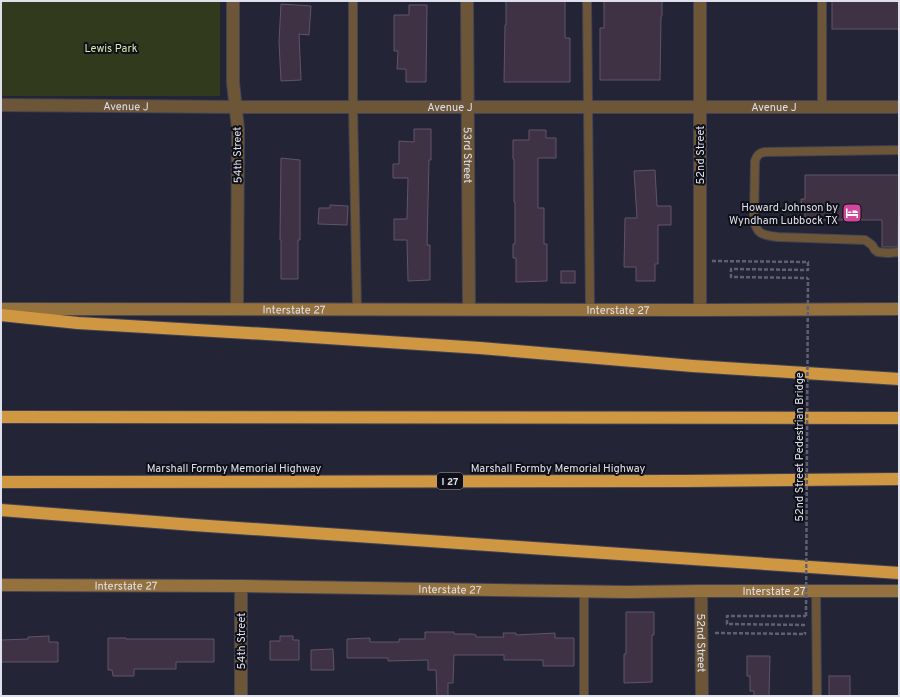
<svg xmlns="http://www.w3.org/2000/svg" width="900" height="697" font-family="Overpass,sans-serif">
	<rect width="100%" height="100%" fill="#232537"/>
	<rect fill="#323a1e" x="1" y="1" width="219" height="95"/>
	<g fill="#3e3244" stroke="#615467">
		<path d="M506,1H565V38H570V82H504L505,25H506Z"/>
		<path d="M604,1H662V16H661L660,80H600V28H604Z"/>
		<rect x="832" y="1" width="67" height="28"/>
		<path d="M281,4L311,6L309,35L299,34L301,80L281,81L279,42Z"/>
		<path d="M409,5H427L426,82H406V69H397L398,51H394V15H409Z"/>
		<path d="M414,129H431V160H429L428,201L427,245H430V280L408,281L407,240H394V219H407L408,178H393V164H399V141L414,142Z"/>
		<path d="M529,130H546V138H556V158H538V208H544V244H547V281L516,282V258H513V244H515V202H514V159H513V140H529Z"/>
		<path d="M281,158L300,160V240H298V279H281V240H280Z"/>
		<path d="M655,170L657,206H671V225H658V264H655V281H636V267H624L625,218H637L634,171Z"/>
		<path d="M805,175H899L898,247H882V220H805V212H801V199H805Z"/>
		<path d="M330,205L348,206L347,225L318,224L319,208H330Z"/>
		<rect x="561" y="271" width="14" height="12"/>
		<path d="M626,612H654V635H652V682L624,683V654H626Z"/>
		<path d="M425,632H454V634H472L476,635V637H504L503,633H516V635L555,633V638H574V666H543V660H504V655H454L453,683H448V696H437L436,670H428V660L388,661V658H347V639L370,638V642H399V639H425Z"/>
		<path d="M49,636V642H58V662H1V640L28,639V637Z"/>
		<path d="M280,636H293V640H299V660H270V641H280Z"/>
		<path d="M108,638H126V639H214V662H176V669H134V676H113L112,670H108Z"/>
		<path d="M333,649L334,670H311V650Z"/>
		<path d="M747,656H770L769,696H754V691H750V676H747Z"/>
		<rect x="829" y="676" width="21" height="20"/>
	</g>
	<g fill="none" stroke-linecap="round" stroke-linejoin="round">
		<defs>
			<g id="lane">
				<path d="M353,1V107L357,309"/>
				<path d="M587,1L590,309"/>
				<path d="M822,1V107"/>
				<path d="M899,150L765,152C759,153 757,155 755,161L754,218C756,235 763,235 778,237L865,240L872,245L875,250L878,252L888,253L899,252"/>
				<path d="M816,591L817,696"/>
				<path d="M584,696V591"/>
			</g>
			<g id="street">
				<path d="M233,1V82L238,129L237,309"/>
				<path id="s1" d="M467,1L469,309"/>
				<path id="s2" d="M1,105L235,107H899"/>
				<path d="M700,310V1"/>
				<path d="M241,586V696"/>
				<path id="s3" d="M701,591L702,696"/>
			</g>
			<g id="secondary">
				<path id="s4" d="M1,309L700,310L899,309"/>
				<path id="s5" d="M1,585L241,586L627,592L701,591H899"/>
			</g>
			<g id="highway">
				<path d="M1,315L78,323L282,335L480,348L693,366L899,379"/>
				<path d="M1,417L899,418"/>
				<path d="M1,482L685,481L899,479"/>
				<path d="M1,510L194,525L899,573"/>
			</g>
		</defs>
		<use href="#lane" stroke="#414354" stroke-width="10"/>
		<use href="#street" stroke="#414354" stroke-width="14"/>
		<use href="#secondary" stroke="#414354" stroke-width="14"/>
		<use href="#highway" stroke="#414354" stroke-width="14"/>
		<g stroke="#5f6171" stroke-width="2.5" stroke-dasharray="4 2" stroke-linecap="butt">
			<path d="M712,261L808,262V270L731,269V277L808,278"/>
			<path d="M805,625L727,624V616H806"/>
			<path d="M715,633L805,634V632"/>
		</g>
		<use href="#lane" stroke="#6d5638" stroke-width="8"/>
		<use href="#street" stroke="#6d5638" stroke-width="12"/>
		<use href="#secondary" stroke="#95713e" stroke-width="12"/>
		<use href="#highway" stroke="#d09743" stroke-width="12"/>
		<path stroke="#5f6171" stroke-width="2.5" stroke-dasharray="4 2" stroke-linecap="butt" d="M806,616L808,278"/>
	</g>
	<defs>
		<symbol id="hotel-square" viewBox="-11 -11 22 22"><rect x="-9" y="-9" width="18" height="18" rx="4" fill="#d1479c" stroke="#0e0f17"/><path d="M-6-4.5h1.5V1H6V5H4.5V3h-9V5H-6ZM-4 0a1.8 1.8 0 1 1 3.6 0ZM.5 0V-2.5h3Q6-2.5 6 0Z" fill="#fff"/></symbol>
	</defs>
	<g fill-rule="evenodd">
		<use href="#hotel-square" x="841" y="202" width="22" height="22"/>
	</g>
	<g text-anchor="middle" stroke-width="4" stroke-linejoin="round" paint-order="stroke">
		<rect fill="#0e0f17" stroke="#a0a1ac" stroke-width="1" x="437" y="473" width="26" height="16" rx="3"/>
		<g font-size="10" font-weight="bold" fill="#dee0ec">
			<text x="450" y="485">I 27</text>
		</g>
		<g font-size="11" fill="#d9eeab" stroke="#0e0f17">
			<text x="111" y="52">Lewis Park</text>
		</g>
		<g font-size="11" fill="#dee0ec" stroke="#0e0f17">
			<text dy="4" stroke="none"><textPath href="#s2" startOffset="125">Avenue J</textPath></text>
			<text dy="4" stroke="none"><textPath href="#s2" startOffset="449">Avenue J</textPath></text>
			<text dy="4" stroke="none"><textPath href="#s2" startOffset="773">Avenue J</textPath></text>
			<text transform="translate(237 155) rotate(-91)" y="4">54th Street</text>
			<text dy="4" stroke="none"><textPath href="#s1" startOffset="154">53rd Street</textPath></text>
			<text transform="translate(700 155) rotate(-90)" y="4">52nd Street</text>
			<text dy="4" stroke="none"><textPath href="#s4" startOffset="293">Interstate 27</textPath></text>
			<text dy="4" stroke="none"><textPath href="#s4" startOffset="617">Interstate 27</textPath></text>
			<text transform="translate(799 447) rotate(-90)" y="4">52nd Street Pedestrian Bridge</text>
			<text x="234" y="472">Marshall Formby Memorial Highway</text>
			<text x="558" y="472">Marshall Formby Memorial Highway</text>
			<text dy="4" stroke="none"><textPath href="#s5" startOffset="125">Interstate 27</textPath></text>
			<text dy="4" stroke="none"><textPath href="#s5" startOffset="449">Interstate 27</textPath></text>
			<text dy="4" stroke="none"><textPath href="#s5" startOffset="773">Interstate 27</textPath></text>
			<text transform="translate(241 641) rotate(-90)" y="4">54th Street</text>
			<text dy="4" stroke="none"><textPath href="#s3" startOffset="52">52nd Street</textPath></text>
		</g>
		<g font-size="11" fill="#dee0ec" stroke="#0e0f17" text-anchor="end">
			<text x="838" y="211">Howard Johnson by<tspan x="838" dy="13">Wyndham Lubbock TX</tspan></text>
		</g>
	</g>
	<rect width="900" height="697" fill="none" stroke="#dee0ec" stroke-width="4"/>
</svg>
